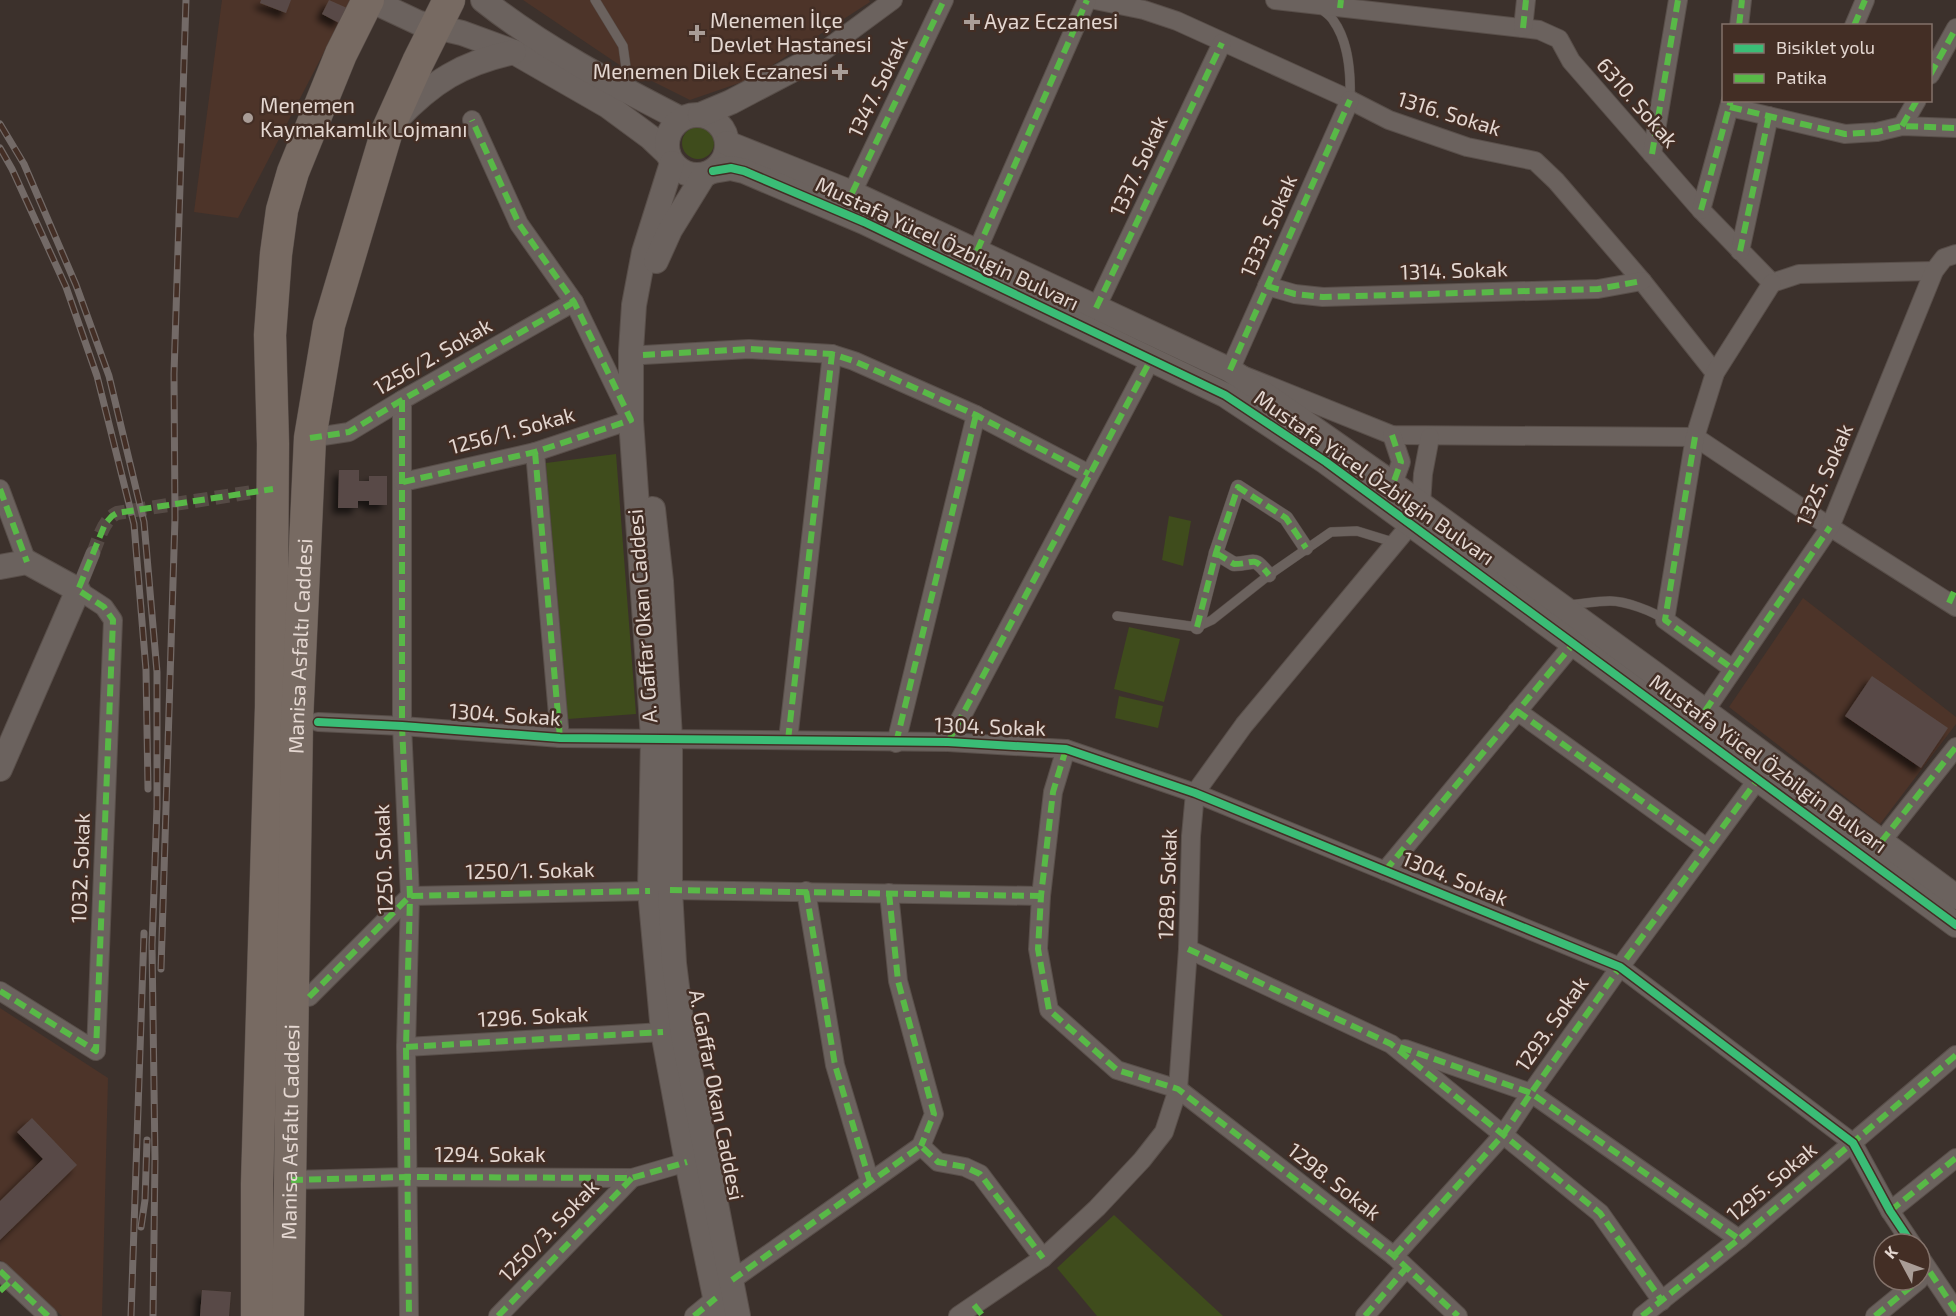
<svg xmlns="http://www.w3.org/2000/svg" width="1956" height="1316" font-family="'Exo 2',sans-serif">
	<defs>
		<filter id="shadow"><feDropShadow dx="-5.5" dy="5.5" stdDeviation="3" flood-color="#0009"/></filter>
	</defs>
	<rect width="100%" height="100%" fill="#3c312c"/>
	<g fill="#4d3429">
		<path d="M222,0H351L238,218L194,212Z"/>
		<path d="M523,0H869L870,2L751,79L690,100L618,64Z"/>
		<path d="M1803,598L1956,717V724L1880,824L1729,707Z"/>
		<path d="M0,1008L108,1078L102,1316H62L0,1260Z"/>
	</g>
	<g fill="#3f4c1c">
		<circle cx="698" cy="143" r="16"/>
		<path d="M616,454L636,714L568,719L546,463Z"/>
		<path d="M1169,516L1191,521L1183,566L1162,560Z"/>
		<path d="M1129,627L1180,639L1164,702L1114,689Z"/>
		<path d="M1119,696L1163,706L1158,728L1115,718Z"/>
		<path d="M1114,1215L1223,1316H1097L1057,1268Z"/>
	</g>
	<g fill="#594a46" filter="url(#shadow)">
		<path d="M261,0H291L286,13L260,3Z"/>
		<path d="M329,0L347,8L339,23L322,14Z"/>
		<path d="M339,470H359V481H369V476H387V505H369V501H358V508H338Z"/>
		<path d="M1872,676L1948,728L1921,768L1845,716Z"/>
		<path d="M32,1118L77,1165L0,1240V1201L43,1159L17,1132Z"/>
		<path d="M202,1290L231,1292L229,1316H200Z"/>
	</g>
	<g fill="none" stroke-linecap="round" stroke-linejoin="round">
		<path stroke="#554a45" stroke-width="14" stroke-dasharray="14 7" stroke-linecap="butt" d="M93,553C99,539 103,520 117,513L252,492"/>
		<defs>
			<g id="service">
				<path d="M595,0L623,46L629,89"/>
				<path d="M1319,7C1323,11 1330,15 1333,20C1349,42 1351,74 1350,100"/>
				<path d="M1566,605C1581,604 1596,601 1610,601C1625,601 1653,611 1665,620"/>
				<path d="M1117,616L1197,627L1212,620L1269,575L1331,532L1357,531L1396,543"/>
			</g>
			<g id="pedestrian">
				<path d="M1216,553L1234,564C1256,564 1252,554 1269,575"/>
				<path d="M78,590L93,553"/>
				<path d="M1197,627L1216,553L1238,487L1286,518L1306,548"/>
			</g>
			<g id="minor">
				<path d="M1095,0L1144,10L1177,21L1340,95L1389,120L1467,147L1535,161L1556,181L1642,281L1715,373"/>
				<path d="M1275,0L1539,30L1559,39L1571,61L1701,210L1772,283L1799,274L1934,271"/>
				<path d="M1739,26L1742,0"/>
				<path d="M1854,26L1865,0"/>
				<path d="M1523,28L1526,0"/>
				<path d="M813,59L893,0"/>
				<path d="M1930,75L1956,28"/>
				<path d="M1350,100L1230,370L1392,435L1695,437L1830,527L1956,607"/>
				<path d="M1730,107L1845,134L1877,132L1902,126L1956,128"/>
				<path d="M1902,126L1917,100"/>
				<path d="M1652,154L1678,0"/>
				<path d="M852,193L944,0"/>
				<path d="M1701,210L1731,100"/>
				<path d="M977,251L1087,0"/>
				<path d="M1740,251L1769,116"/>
				<path d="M1267,286L1295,294L1323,297L1598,289L1642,281"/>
				<path d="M1096,308L1222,43"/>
				<path d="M643,355L749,349L832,354L854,361L976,415L1089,474"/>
				<path d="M402,400V726L410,896L406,1047L409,1316"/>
				<path d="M1392,435L1401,462L1393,484"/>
				<path d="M310,438L349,432L402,400L574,302"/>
				<path d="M535,452L560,738"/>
				<path d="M403,482L535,452L631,420L574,302L519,224L472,120"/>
				<path d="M0,489L27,562"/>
				<path d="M1733,669L1665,620L1695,437L1715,373L1772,283"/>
				<path d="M1517,711L1707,848"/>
				<path d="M1705,711L1830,527L1934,271L1944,258L1956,254"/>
				<path d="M318,722L402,726L560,738L948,742L1066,749L1195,793L1620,967L1853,1143L1890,1211L1912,1244"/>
				<path d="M788,740L832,354"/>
				<path d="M948,742L1151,359"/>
				<path d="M896,743L976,415"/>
				<path d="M1066,749L1053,792L1041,896L1038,949L1049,1010L1117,1070L1178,1089L1394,1256L1458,1316"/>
				<path d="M1881,842L1956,747"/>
				<path d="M1385,871L1574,643"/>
				<path d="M670,890L1041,896"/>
				<path d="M806,891L835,1065L870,1182"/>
				<path d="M889,893L898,981L934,1114L921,1146"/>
				<path d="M1188,949L1391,1044L1600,1213L1662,1301"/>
				<path d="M0,991L96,1051L113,620L104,607L78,590"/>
				<path d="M309,997L410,896L650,891"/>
				<path d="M406,1047L663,1032"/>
				<path d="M1405,1049L1531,1093L1739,1239"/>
				<path d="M291,1180L407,1177L632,1178L687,1162"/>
				<path d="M1890,1211L1956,1158"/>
				<path d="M1394,1256L1503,1135L1531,1093L1620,967L1758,779"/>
				<path d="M1920,1257L1956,1311"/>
				<path d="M0,1271L48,1316"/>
				<path d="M732,1280L921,1146L938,1162L965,1167L980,1174L1043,1258"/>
				<path d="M498,1316L632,1178"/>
				<path d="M694,1316L716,1298"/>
				<path d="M958,1316L1043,1258L1097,1208L1142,1160L1164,1132L1178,1089L1188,949L1191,836L1195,793L1244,725L1411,524L1421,505L1423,474L1430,437"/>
				<path d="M1365,1316L1406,1268"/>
				<path d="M1642,1316L1739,1239L1956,1055"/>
				<path d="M1875,1316L1919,1280"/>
			</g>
			<g id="tertiary">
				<path d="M370,0L419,23L462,33L514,52L608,106L650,137L668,154"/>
				<path d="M483,0C543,48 613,84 681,119"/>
				<circle cx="697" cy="145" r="30"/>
				<path d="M700,115L731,102L813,59"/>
				<path d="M396,120C432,82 462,63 514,52"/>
				<path d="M727,143L852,193L1230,370L1393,484L1652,672L1956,897"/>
				<path d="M672,163L644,252L634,305L631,351V420L653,738L650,891L663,1032L687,1162L719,1316"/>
				<path d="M713,171L731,168L744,171L864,222L1225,395L1326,462L1956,925"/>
				<path d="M656,261L670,230L704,175"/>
				<path d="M653,509L661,581L670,738V890L674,963L683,1035L738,1316"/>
				<path d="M0,567L27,562L78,590L0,769"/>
			</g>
			<g id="trunk">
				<path d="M257,1316V1184L271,707L273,444L270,335L276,254L282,210L293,172L341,54L368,0"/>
				<path id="s1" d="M288,1316L297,721L310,438L329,325L387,131L418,62L449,0"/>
			</g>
		</defs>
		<use href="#service" stroke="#594f4a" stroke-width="10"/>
		<use href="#pedestrian" stroke="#594f4a" stroke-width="15"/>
		<use href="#minor" stroke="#594f4a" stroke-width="20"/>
		<use href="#tertiary" stroke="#594f4a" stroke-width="26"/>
		<use href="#trunk" stroke="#594f4a" stroke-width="33"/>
		<use href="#service" stroke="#6b625e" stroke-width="9"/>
		<use href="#pedestrian" stroke="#6b625e" stroke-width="14"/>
		<use href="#minor" stroke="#6b625e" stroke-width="18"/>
		<use href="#tertiary" stroke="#6b625e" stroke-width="24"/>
		<use href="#trunk" stroke="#776a62" stroke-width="32"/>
		<defs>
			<g id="rail">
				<path d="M0,124L24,164L76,285L109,376L144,522L157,672V807L152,945L155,1158L153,1316"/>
				<path d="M0,148L12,169L66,287L97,376L134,524L146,670L148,789"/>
				<path d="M161,969L175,518L174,374L186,0"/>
				<path d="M141,1227L145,1200L147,1140"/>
				<path d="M131,1316L144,933"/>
			</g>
		</defs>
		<use href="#rail" stroke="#736a67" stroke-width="7"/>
		<use href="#rail" stroke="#432e25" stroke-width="4.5" stroke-dasharray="14" stroke-linecap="butt"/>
		<g stroke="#58b947" stroke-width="6" stroke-dasharray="12 6" stroke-linecap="butt">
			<path d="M1340,8L1341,0"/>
			<path d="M1739,26L1742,0"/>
			<path d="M1854,26L1865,0"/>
			<path d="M1523,28L1526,0"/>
			<path d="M1930,75L1956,28"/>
			<path d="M1730,107L1845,134L1877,132L1902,126L1956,128"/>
			<path d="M1902,126L1917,100"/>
			<path d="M1652,154L1678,0"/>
			<path d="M852,193L944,0"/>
			<path d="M1701,210L1731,100"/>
			<path d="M977,251L1087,0"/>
			<path d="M1740,251L1769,116"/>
			<path d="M1267,286L1295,294L1323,297L1598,289L1642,281"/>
			<path d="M1096,308L1222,43"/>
			<path d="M643,355L749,349L832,354L854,361L976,415L1089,474"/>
			<path d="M1230,370L1350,100"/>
			<path d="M402,400V726L410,896L406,1047L409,1316"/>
			<path d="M1392,435L1401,462L1393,484"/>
			<path d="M1695,437L1665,620L1733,669"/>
			<path d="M310,438L349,432L402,400L574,302"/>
			<path d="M535,452L560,738"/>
			<path d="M403,482L535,452L631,420L574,302L519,224L472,120"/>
			<path d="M0,489L27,562"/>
			<path d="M1216,553L1234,564C1256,564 1252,554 1269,575"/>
			<path d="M1949,603L1956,587"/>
			<path d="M1197,627L1216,553L1238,487L1286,518L1306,548"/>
			<path d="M1517,711L1707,848"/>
			<path d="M1705,711L1830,527"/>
			<path d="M788,740L832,354"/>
			<path d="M948,742L1151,359"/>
			<path d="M896,743L976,415"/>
			<path d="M1066,749L1053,792L1041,896L1038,949L1049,1010L1117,1070L1178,1089L1394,1256L1458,1316"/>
			<path d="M1881,842L1956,747"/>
			<path d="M1385,871L1574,643"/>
			<path d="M670,890L1041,896"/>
			<path d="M806,891L835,1065L870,1182"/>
			<path d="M889,893L898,981L934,1114L921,1146"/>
			<path d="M1188,949L1391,1044L1600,1213L1662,1301"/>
			<path d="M0,991L96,1051L113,620L104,607L78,590L105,524L112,516L117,513L273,489"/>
			<path d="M309,997L410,896L650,891"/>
			<path d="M406,1047L663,1032"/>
			<path d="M1400,1047L1531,1093L1739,1239"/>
			<path d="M291,1180L407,1177L632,1178L687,1162"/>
			<path d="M1890,1211L1956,1158"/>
			<path d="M1394,1256L1503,1135L1531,1093L1620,967L1758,779"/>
			<path d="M1920,1257L1956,1311"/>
			<path d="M0,1271L48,1316"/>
			<path d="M732,1280L921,1146L938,1162L965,1167L980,1174L1043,1258"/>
			<path d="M0,1291L12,1280"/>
			<path d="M974,1305L983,1316"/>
			<path d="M498,1316L632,1178"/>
			<path d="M694,1316L716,1298"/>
			<path d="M1365,1316L1406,1268"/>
			<path d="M1642,1316L1739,1239L1956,1055"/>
			<path d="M1875,1316L1919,1280"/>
		</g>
		<defs>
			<g id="cycleway">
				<path d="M713,171L731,168L744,171L864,222L1225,395L1326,462L1956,925"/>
				<path d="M318,722L402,726L560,738L948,742L1066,749L1195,793L1620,967L1853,1143L1890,1211L1912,1244"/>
			</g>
		</defs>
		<use href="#cycleway" stroke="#432e25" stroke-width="11"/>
		<use href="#cycleway" stroke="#3abd76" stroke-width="8"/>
	</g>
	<g fill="#a99d97" stroke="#432e25" stroke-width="2">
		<path d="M969 13h6v6h6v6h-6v6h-6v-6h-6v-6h6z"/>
		<path d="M694 24h6v6h6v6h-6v6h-6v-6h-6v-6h6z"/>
		<path d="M837 63h6v6h6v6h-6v6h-6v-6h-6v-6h6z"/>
		<circle cx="248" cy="118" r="6"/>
	</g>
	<g text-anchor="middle" stroke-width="5" stroke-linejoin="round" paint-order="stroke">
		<g font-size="21" fill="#e4d7d1" stroke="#432e25" text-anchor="start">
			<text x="710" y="28">Menemen İlçe<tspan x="710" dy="24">Devlet Hastanesi</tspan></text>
			<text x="984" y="29">Ayaz Eczanesi</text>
			<text x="828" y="79" text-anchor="end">Menemen Dilek Eczanesi</text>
			<text x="260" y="113">Menemen<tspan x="260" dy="24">Kaymakamlık Lojmanı</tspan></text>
		</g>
		<g font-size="21" fill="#e4d7d1" stroke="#432e25">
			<text transform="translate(878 87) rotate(-64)" y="7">1347. Sokak</text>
			<text transform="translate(1637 103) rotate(49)" y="7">6310. Sokak</text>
			<text transform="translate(1449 114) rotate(17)" y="7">1316. Sokak</text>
			<text transform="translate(1139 166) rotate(-65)" y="7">1337. Sokak</text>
			<text transform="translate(1269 226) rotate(-66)" y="7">1333. Sokak</text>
			<text transform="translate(947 244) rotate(25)" y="7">Mustafa Yücel Özbilgin Bulvarı</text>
			<text transform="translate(1454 271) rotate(-2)" y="7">1314. Sokak</text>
			<text transform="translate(433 357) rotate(-30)" y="7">1256/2. Sokak</text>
			<text transform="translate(512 431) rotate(-15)" y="7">1256/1. Sokak</text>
			<text transform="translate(1825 475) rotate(-66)" y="7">1325. Sokak</text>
			<text transform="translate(1374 478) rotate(35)" y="7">Mustafa Yücel Özbilgin Bulvarı</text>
			<text transform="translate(643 616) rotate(-94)" y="7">A. Gaffar Okan Caddesi</text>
			<text dy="7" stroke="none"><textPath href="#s1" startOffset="670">Manisa Asfaltı Caddesi</textPath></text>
			<text transform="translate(505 715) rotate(4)" y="7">1304. Sokak</text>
			<text transform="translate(990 727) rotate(2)" y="7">1304. Sokak</text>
			<text transform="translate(1768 764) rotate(36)" y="7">Mustafa Yücel Özbilgin Bulvarı</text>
			<text transform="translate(384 859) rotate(-92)" y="7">1250. Sokak</text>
			<text transform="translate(81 868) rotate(-88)" y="7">1032. Sokak</text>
			<text transform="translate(530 871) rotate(-1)" y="7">1250/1. Sokak</text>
			<text transform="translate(1455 879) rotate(22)" y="7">1304. Sokak</text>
			<text transform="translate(1168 884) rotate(-88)" y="7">1289. Sokak</text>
			<text transform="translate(533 1017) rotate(-3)" y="7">1296. Sokak</text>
			<text transform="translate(1552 1024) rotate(-55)" y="7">1293. Sokak</text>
			<text transform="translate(716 1095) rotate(79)" y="7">A. Gaffar Okan Caddesi</text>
			<text dy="7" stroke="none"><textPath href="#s1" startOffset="184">Manisa Asfaltı Caddesi</textPath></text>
			<text x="490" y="1162">1294. Sokak</text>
			<text transform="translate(1334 1182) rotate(38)" y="7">1298. Sokak</text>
			<text transform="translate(1772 1182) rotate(-40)" y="7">1295. Sokak</text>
			<text transform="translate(549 1231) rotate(-46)" y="7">1250/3. Sokak</text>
		</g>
	</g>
	<rect x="1722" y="24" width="210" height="78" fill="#432e25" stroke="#83726a" stroke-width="1.5"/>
	<rect x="1734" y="44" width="30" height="9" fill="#3abd76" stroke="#83726a" stroke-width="1.5"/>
	<text x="1776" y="54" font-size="18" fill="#e4d7d1">Bisiklet yolu</text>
	<rect x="1734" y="74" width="30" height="9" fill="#58b947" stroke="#83726a" stroke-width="1.5"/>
	<text x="1776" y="84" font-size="18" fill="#e4d7d1">Patika</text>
	<g transform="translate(1902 1262) rotate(311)"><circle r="28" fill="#432e25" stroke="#83726a" stroke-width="1.5"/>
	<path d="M0-4.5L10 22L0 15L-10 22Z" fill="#a99d97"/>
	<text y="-9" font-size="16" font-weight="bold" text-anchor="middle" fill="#e4d7d1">K</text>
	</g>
</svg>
